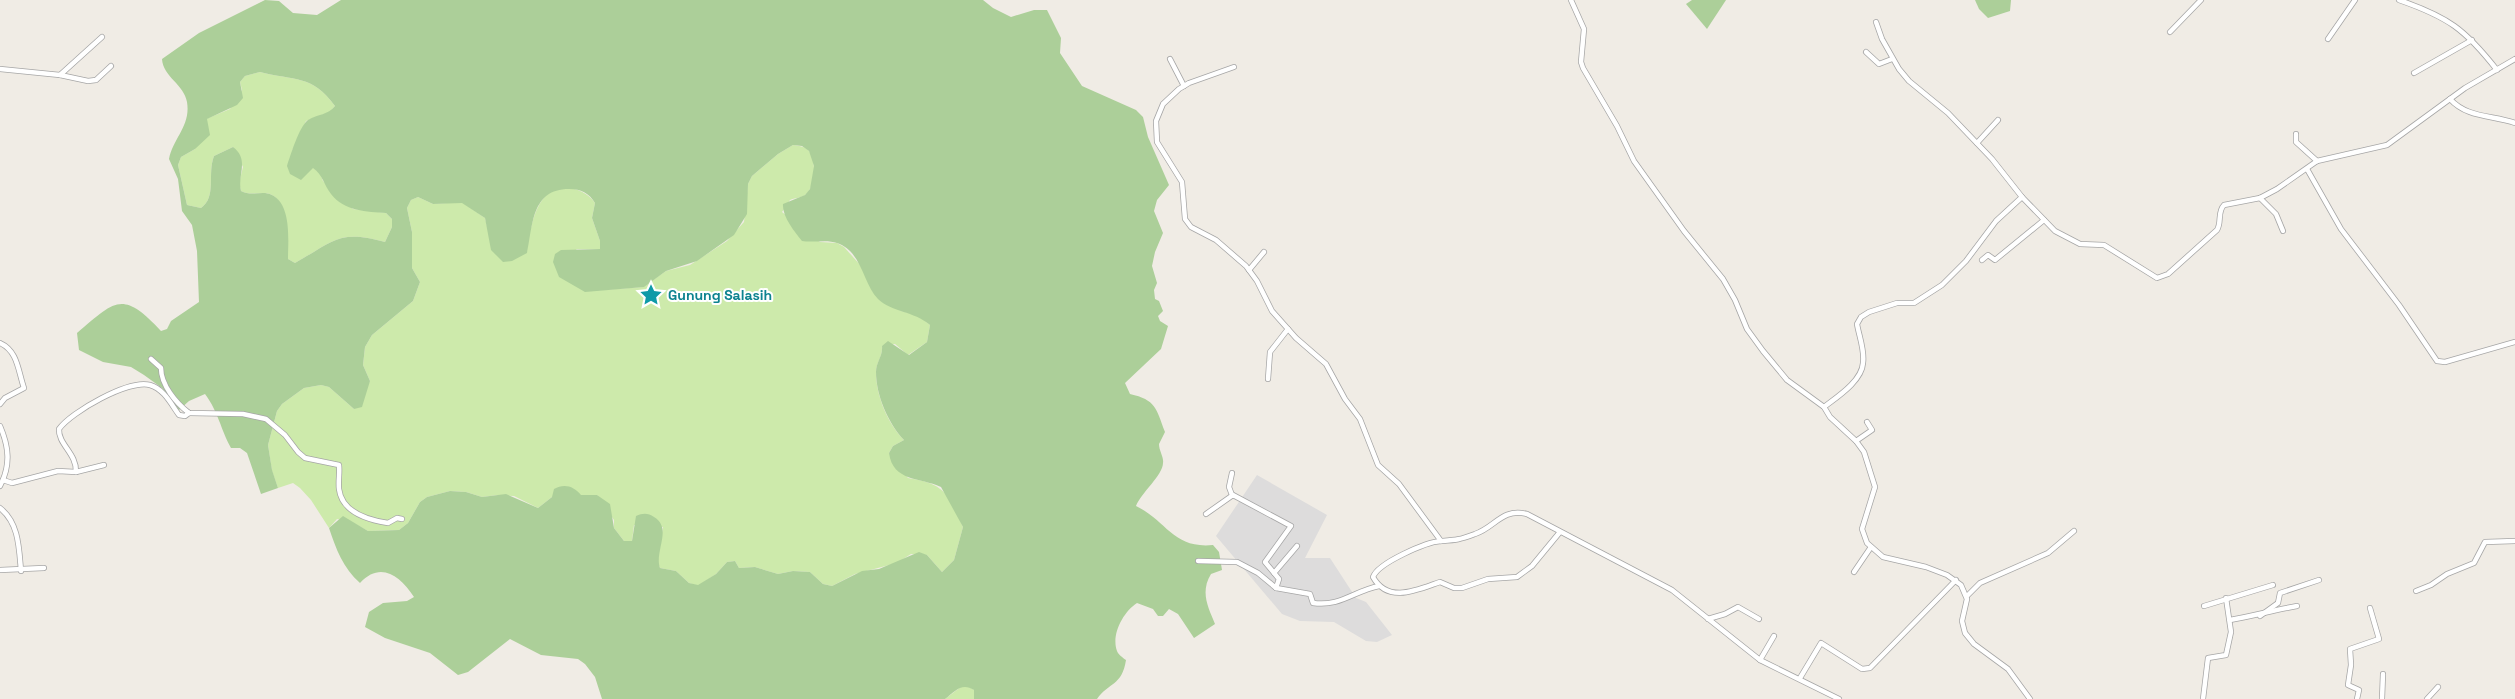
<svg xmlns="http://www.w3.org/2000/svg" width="2515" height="699" font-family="'Space Grotesk',sans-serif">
	<rect width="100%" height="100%" fill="#f0ece5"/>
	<path fill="#dddcdc" d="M1257,475L1327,515L1305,558H1330L1356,598L1366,602L1392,635L1377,642L1366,641L1334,622L1300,621L1282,614L1216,536Z"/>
	<g fill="#cdeaab">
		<path d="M260,72C294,81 312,74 335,106L330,112L306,121L292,151L320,173L323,181L353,209L386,213L392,219V227L385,242C339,229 334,241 295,263L288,259C288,243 289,203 272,195C262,190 252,197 241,191L239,183L243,167L233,147L214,156C207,174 217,197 201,208L187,205L178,165L181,157L195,149L206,119L230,109L242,90L240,82L245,76Z"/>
		<path d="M793,145C799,146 804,146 808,150C817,159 816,187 805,195C801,198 794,198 790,200L782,212L820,242L837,243L844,247L862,267L873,292L901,311L918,315L930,325L927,342L908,355L895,344L882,346C883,356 876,363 876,372C876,396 888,424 904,440L893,446L889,453L908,478C946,484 948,494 963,527L954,560L942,572L927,555L911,554L897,563L855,574L832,586L823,584L810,572L793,571L778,574L755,567L739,568L735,561L727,562L716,574L698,586L689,583L676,571L660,568L657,561L663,527L634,525L632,541H624L614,528V520L597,495L552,497L538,508L514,496L498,495L482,497L466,492L450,491L427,497L420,502L408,523L399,530L368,531L350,521L337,519L329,528L311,500L300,488L293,483L278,488L272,471L268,445L277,411L282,404L304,388L321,385L329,387L354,409L370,381L363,365L365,347L372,335L413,301L420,282L412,268V232L407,208L411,200L418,197L433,204L462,202L485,218L487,226L531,228C533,217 539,200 549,193C563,183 586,189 595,203L592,218L600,241V249H576L601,290L643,287L666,271L690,265L727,241L744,222L748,184L752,176L778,154Z"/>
		<path d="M962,686H968L974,690V699H945Z"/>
	</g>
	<g fill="#accf99" fill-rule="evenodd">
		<path d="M265,0L279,1L293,13L317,15L341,0H983L993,8L1011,17L1034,10H1047L1061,38L1060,53L1082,86L1136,110L1143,117L1148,137L1169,185L1157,200L1154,211L1163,233L1155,252L1152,266L1157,283L1154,290L1155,299L1159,301L1163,311L1158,316L1160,321L1168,326L1161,349L1125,383L1130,394C1156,400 1156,408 1165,432L1159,444C1159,451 1164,457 1163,463C1163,475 1141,493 1136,506C1167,521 1173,549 1213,545L1219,552L1222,570L1211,574C1200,592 1208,607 1215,624L1194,638L1178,614L1169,609L1163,616H1158L1153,609L1137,603C1123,612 1111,635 1117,651C1118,654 1123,658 1126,660C1122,686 1109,682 1097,699H974V690C962,682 955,691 945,699H602L595,677L585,664L578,659L541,655L510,639L468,672L458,675L430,653L385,638L365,627L369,612L383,603L407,601L414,597C400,575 380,561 360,583C343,568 336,549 329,528L343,516L368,531L399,530L408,523L420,502L427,497L450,491L466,492L482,497L506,494L538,508L552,497L554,489C564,483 574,486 581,495H597L610,504L614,528L624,541H632L636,516C643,513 648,513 654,517C673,528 654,552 660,568L676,571L689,583L698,585L716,574L727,562L735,561L739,568L755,567L778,574L793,571L810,572L823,584L832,586L862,571L879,569L919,552L927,555L942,572L954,560L963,527L941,487C920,477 893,482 889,453L893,446L904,440C888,423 876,395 876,372C876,362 883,356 882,346L888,341L909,355L927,342L930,325C914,311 891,312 878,299C863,284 862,251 837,243C827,239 813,243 802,241C794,231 782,216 783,204L805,195L810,189L814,166L809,151L802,146L793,145L778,154L752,176L748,184L747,214L734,235L697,261L666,271L644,287L585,292L559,277L553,262L555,254L561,250L600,249V241L592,218L595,203C589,193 581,189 569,189C531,189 533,226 527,253L512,261L503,262L491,250L485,218L462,203L433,204L418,197L411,200L407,208L412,232V268L420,282L413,301L372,335L365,347L363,365L370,381L362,407L354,409L329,387L321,385L304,388L282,404L277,411L268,445L272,470L278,488L261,494L247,453L240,448H231C220,428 219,413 205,394L189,401L179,410L162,388L144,375L131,367L103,362L79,350L77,333C115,301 122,289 161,331L167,329L171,321L199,302L197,251L192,225L182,211L178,179L169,159C173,138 191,126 187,102C184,84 163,77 162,59L199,33ZM260,72C294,81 312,74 335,106C328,115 318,114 308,120C299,127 291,154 287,166L290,174L301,180L313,168C323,175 324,185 331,194C344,211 367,212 386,213L392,219V227L385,242C339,229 334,241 295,263L288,259C288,241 292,205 272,195C262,190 252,197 241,191C237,175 250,160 233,147L214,156C207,174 217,197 201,208L187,205L178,165L181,157L195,149L210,135L207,119L237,105L243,98L240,82L245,76Z"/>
		<path d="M1692,0H1726L1707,29L1686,4Z"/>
		<path d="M1975,0H2011L2010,11L1988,18L1979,9Z"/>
	</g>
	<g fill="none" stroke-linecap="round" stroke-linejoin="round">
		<defs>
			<g id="minor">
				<path d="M1571,0L1584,29L1581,62L1583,68L1617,126L1634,161L1684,231L1723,279L1735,300L1747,329L1763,351L1787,380L1824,407L1830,417L1856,441L1864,452L1875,487L1862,529L1867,543L1883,557L1926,567L1947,575L1961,585L1967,599L1962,621L1965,633L1974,644L2008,669L2030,699"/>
				<path d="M2399,0C2448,17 2465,29 2497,70"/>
				<path d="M1876,22L1882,39L1899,69L1909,81L1948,113L1992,159L2022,197L2055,231L2080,244L2104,245L2157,278L2168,274L2217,230C2222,222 2217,212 2224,205L2260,198L2277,189L2317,161L2387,145L2465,88L2515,59"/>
				<path d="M2170,32L2201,0"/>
				<path d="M2328,39L2355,0"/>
				<path d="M1866,52L1879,64L1892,59"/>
				<path d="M1170,59L1184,86"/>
				<path d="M1234,67L1189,83L1179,89L1163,104L1156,121L1157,142L1182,182L1185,219L1191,227L1216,240L1246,266L1257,281L1272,311L1296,338L1326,364L1345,399L1360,419L1378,465L1399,484L1441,541"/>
				<path d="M0,69L60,75L102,37"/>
				<path d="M2414,73L2472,40"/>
				<path d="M60,75L88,81L96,80L111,66"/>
				<path d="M2450,99C2467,118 2492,115 2515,123"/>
				<path d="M2296,134V142L2317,161"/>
				<path d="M1977,143L1998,120"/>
				<path d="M2307,169L2341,229L2399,305L2437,361L2445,362L2515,342"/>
				<path d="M2260,198L2276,214L2283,231"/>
				<path d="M1982,260L1988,255L1995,260L2044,220"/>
				<path d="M1249,270L1264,252"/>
				<path d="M0,343C18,351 18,371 24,388L5,398L0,404"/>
				<path d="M151,359L161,368C161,385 176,403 189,413L243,414L266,419L285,435L298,452L305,458L339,465C340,473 338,481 339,489C342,513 368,520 388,523L397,518L402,519"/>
				<path d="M1268,379L1270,352L1288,329"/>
				<path d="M1824,407C1837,397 1862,381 1863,363C1865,351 1859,336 1857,324L1861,317L1869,312L1897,303H1914L1942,285L1966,261L1996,221L2022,197"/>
				<path d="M0,426C9,447 11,465 0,486"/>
				<path d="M1856,441L1872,430L1867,422"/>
				<path d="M76,472C77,454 58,444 59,429C71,412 129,379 150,385C164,389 171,404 179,415L185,416L189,413"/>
				<path d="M3,480L12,483L58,471L76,472L104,465"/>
				<path d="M1232,495L1229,487L1232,473"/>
				<path d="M0,508C19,523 19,548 21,571"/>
				<path d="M1206,514L1233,495L1291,526L1265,562L1279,579L1276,588"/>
				<path d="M1560,532L1532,566L1517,577L1488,579L1462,588H1454L1440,582C1417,590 1388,604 1373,577C1378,563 1426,542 1441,541C1456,540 1459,540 1475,534C1496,527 1501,508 1527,514L1672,590L1760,660L1839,699"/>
				<path d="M1198,561L1237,562L1258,573L1276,588L1310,594L1313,603C1340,607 1354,591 1379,586"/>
				<path d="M0,570L44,568"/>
				<path d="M1854,572L1871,547"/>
				<path d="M1274,573L1297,546"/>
				<path d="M2416,591L2431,585L2447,574L2474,563L2485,542L2515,541"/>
				<path d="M1967,596L1980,583L2048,553L2074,531"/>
				<path d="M2204,606L2273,585"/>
				<path d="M2260,616L2278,603L2280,593L2319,580"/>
				<path d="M1708,619L1725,614L1738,607L1759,619"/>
				<path d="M2230,620C2253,616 2274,610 2297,606"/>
				<path d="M1760,660L1774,636"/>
				<path d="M1800,678L1821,643L1862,669L1870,668L1956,580"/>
				<path d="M2203,699L2208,658L2226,655L2231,632L2226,598"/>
				<path d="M2357,699L2359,690L2348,685L2351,665L2350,649L2379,639L2370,608"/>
				<path d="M2382,699L2383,674"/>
				<path d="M2427,699L2438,687"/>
			</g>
		</defs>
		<use href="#minor" stroke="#a6a6a6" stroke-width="6"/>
		<use href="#minor" stroke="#fff" stroke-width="4.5"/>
	</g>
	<defs>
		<symbol id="sight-bare" viewBox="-9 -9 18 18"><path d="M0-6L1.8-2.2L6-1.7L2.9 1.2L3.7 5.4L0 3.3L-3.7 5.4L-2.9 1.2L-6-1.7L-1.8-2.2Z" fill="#0f9aa8" stroke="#fff" stroke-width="2.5" paint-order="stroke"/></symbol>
	</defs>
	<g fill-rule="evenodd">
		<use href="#sight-bare" x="635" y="279" width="32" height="32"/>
	</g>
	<g text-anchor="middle" stroke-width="4" stroke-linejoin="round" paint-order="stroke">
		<g font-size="14" font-weight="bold" fill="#0d838f" stroke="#fff" text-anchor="start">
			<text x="668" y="300">Gunung Salasih</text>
		</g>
	</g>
</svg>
